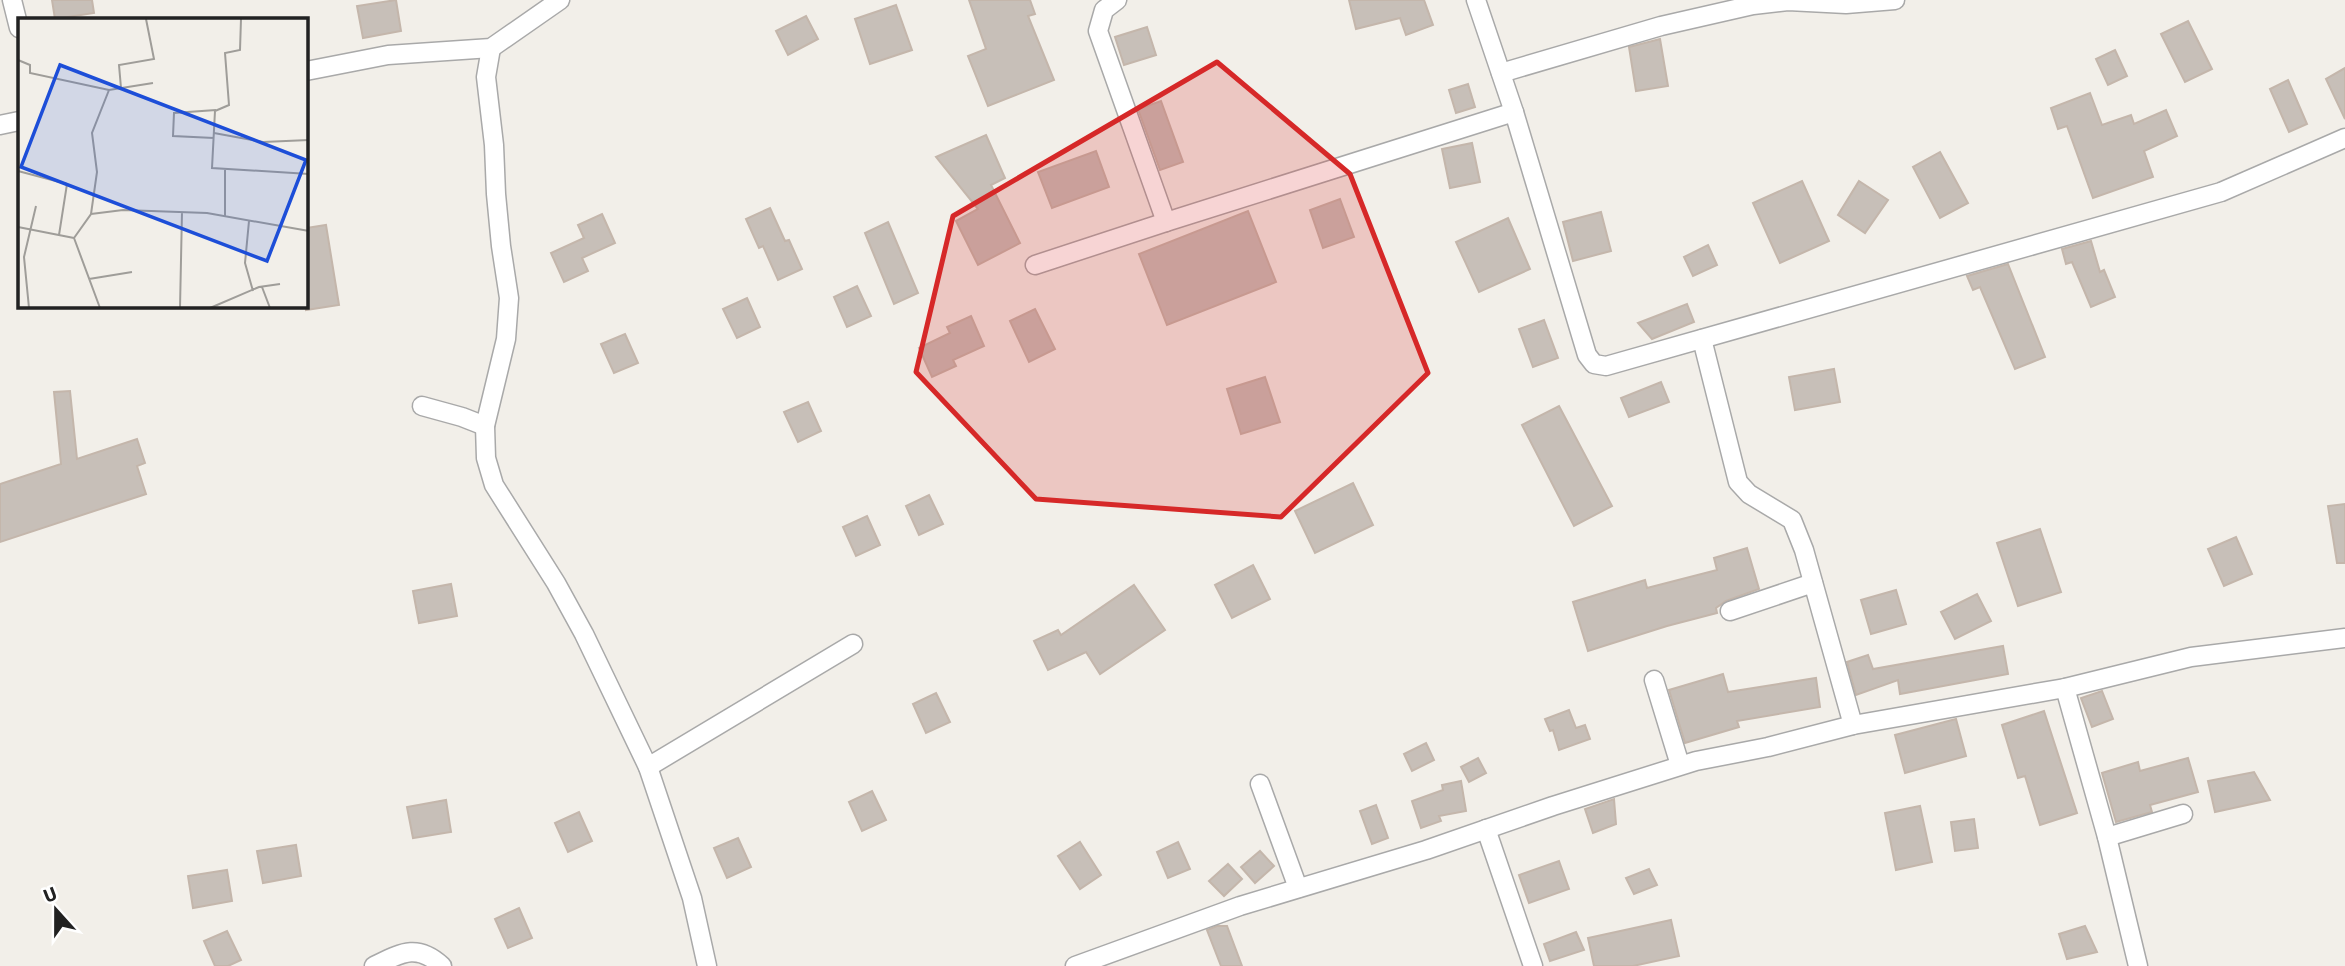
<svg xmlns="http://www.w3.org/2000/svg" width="2345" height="966" font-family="Signika,sans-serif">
	<rect width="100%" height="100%" fill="#f2efe9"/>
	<g fill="#c7bfb8" stroke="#c4b6ab" stroke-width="2">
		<path d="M52,0H92L94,13L55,19Z"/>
		<path d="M396,0L401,31L363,38L357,6Z"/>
		<path d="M969,0H1030L1035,14L1028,16L1054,80L988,106L968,56L986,49Z"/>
		<path d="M1349,0H1424L1433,25L1406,35L1400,18L1356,29Z"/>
		<path d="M896,5L912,50L870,64L855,19Z"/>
		<path d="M806,16L818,39L788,55L776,31Z"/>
		<path d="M2188,21L2212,69L2185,82L2161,34Z"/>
		<path d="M1147,27L1156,55L1124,65L1115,37Z"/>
		<path d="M1660,39L1668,86L1636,91L1629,47Z"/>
		<path d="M2115,50L2127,76L2108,85L2096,59Z"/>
		<path d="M2345,68V119L2326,79Z"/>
		<path d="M2288,80L2307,124L2289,132L2270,89Z"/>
		<path d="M1468,84L1475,107L1456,113L1449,90Z"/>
		<path d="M2090,93L2102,125L2131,115L2134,124L2166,110L2177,136L2144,151L2153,177L2093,198L2067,126L2058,129L2051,108Z"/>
		<path d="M1161,101L1183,162L1160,170L1138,109Z"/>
		<path d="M986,135L1005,178L991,185L1020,243L978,265L956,221L978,209L936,157Z"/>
		<path d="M1472,143L1480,182L1450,188L1442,149Z"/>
		<path d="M1096,151L1109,187L1052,208L1038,172Z"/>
		<path d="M1940,152L1968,203L1940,218L1913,167Z"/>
		<path d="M1802,181L1829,241L1780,263L1753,203Z"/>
		<path d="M1859,181L1888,200L1865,233L1838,215Z"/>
		<path d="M1340,199L1354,237L1323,248L1310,210Z"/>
		<path d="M770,208L785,241L789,240L802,269L778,280L763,246L759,248L746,219Z"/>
		<path d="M1248,211L1276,282L1167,325L1139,254Z"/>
		<path d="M1601,212L1611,251L1573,261L1563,222Z"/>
		<path d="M602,214L615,243L582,258L588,271L564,282L551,253L584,238L578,225Z"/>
		<path d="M1508,218L1530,269L1479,292L1456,242Z"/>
		<path d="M888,222L918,293L894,304L865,233Z"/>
		<path d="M326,225L339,305L306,310V228Z"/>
		<path d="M2091,241L2100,272L2104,270L2115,297L2091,307L2072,262L2066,264L2062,249Z"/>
		<path d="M1708,245L1717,265L1693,276L1684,257Z"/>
		<path d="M2008,264L2045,357L2015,369L1980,287L1973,290L1967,276Z"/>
		<path d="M857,286L871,316L847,327L834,297Z"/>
		<path d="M747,298L760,327L737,338L723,309Z"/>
		<path d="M1687,304L1694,322L1652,339L1638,323Z"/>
		<path d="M1035,309L1055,349L1029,362L1010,321Z"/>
		<path d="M971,316L984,346L953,360L956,366L932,377L919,348L950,333L947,327Z"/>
		<path d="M1544,320L1558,358L1533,367L1519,329Z"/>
		<path d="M625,334L638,363L614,373L601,344Z"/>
		<path d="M1834,369L1840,402L1795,410L1789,377Z"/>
		<path d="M1265,377L1280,422L1241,434L1227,389Z"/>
		<path d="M1661,382L1669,402L1629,417L1621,398Z"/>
		<path d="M70,391L77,459L137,439L145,463L137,466L146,494L0,542V484L61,464L54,392Z"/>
		<path d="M808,402L821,431L798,442L784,412Z"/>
		<path d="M1559,406L1612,506L1574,526L1522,425Z"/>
		<path d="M1353,483L1373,525L1315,553L1295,511Z"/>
		<path d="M929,495L943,524L919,535L906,506Z"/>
		<path d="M2345,504V563H2337L2328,506Z"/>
		<path d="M867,516L880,545L856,556L843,527Z"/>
		<path d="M2040,529L2061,592L2018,606L1997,543Z"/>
		<path d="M2236,537L2252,574L2224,586L2208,549Z"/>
		<path d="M1747,548L1759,589L1726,601L1716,608L1717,613L1667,626L1588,651L1573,602L1645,580L1647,588L1717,570L1714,558Z"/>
		<path d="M1253,565L1270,599L1232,618L1215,585Z"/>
		<path d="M451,584L457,616L419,623L413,591Z"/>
		<path d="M1134,585L1165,630L1100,674L1086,652L1048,670L1034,641L1058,630L1061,635Z"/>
		<path d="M1896,590L1906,624L1871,634L1861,600Z"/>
		<path d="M1977,594L1991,621L1955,639L1941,612Z"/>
		<path d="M2003,646L2008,674L1900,694L1898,680L1856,695L1847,662L1868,655L1873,669Z"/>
		<path d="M1723,674L1728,692L1816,678L1820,707L1737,721L1739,727L1685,743L1669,690Z"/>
		<path d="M2102,691L2113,719L2092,727L2081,698Z"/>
		<path d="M936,693L950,722L926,733L913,704Z"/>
		<path d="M1569,710L1576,728L1585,725L1590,739L1559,750L1553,730L1550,731L1545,719Z"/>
		<path d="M2044,711L2077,813L2040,825L2025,776L2018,778L2002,725Z"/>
		<path d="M1956,719L1966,756L1905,773L1895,735Z"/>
		<path d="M1426,743L1434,760L1412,771L1404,754Z"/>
		<path d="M1478,758L1486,773L1469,782L1461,767Z"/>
		<path d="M2188,758L2198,792L2150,805L2152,812L2116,822L2102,773L2138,762L2140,771Z"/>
		<path d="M2254,772L2270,800L2215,812L2208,781Z"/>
		<path d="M1461,781L1466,811L1439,816L1441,821L1421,828L1412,801L1443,790L1442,785Z"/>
		<path d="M872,791L886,820L862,831L849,802Z"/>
		<path d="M1614,799L1616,824L1593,833L1585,809Z"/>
		<path d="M446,800L451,832L413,838L407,807Z"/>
		<path d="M1376,805L1388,838L1372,844L1360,811Z"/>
		<path d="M1920,806L1932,862L1896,870L1885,813Z"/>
		<path d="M579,812L592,841L568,852L555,823Z"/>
		<path d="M1974,819L1978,848L1955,851L1951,822Z"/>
		<path d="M738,838L751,867L727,878L714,848Z"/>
		<path d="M1080,842L1101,875L1080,889L1058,856Z"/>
		<path d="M1178,842L1190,869L1168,878L1157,852Z"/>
		<path d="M296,845L301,876L263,883L257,851Z"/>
		<path d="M1260,851L1274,866L1255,883L1241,867Z"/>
		<path d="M1559,861L1569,889L1529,903L1519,875Z"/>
		<path d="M1228,864L1242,879L1224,896L1209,881Z"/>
		<path d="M1649,869L1657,885L1634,894L1626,878Z"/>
		<path d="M227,870L232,901L193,908L188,876Z"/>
		<path d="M519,908L532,938L508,948L495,919Z"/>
		<path d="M1671,920L1679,956L1633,966H1594L1588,938Z"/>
		<path d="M1217,926H1227L1242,966H1221L1207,930Z"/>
		<path d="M2085,926L2097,952L2067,959L2059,934Z"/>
		<path d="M227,931L241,960L228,966H215L204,941Z"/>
		<path d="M1576,932L1584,950L1550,961L1544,944Z"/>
	</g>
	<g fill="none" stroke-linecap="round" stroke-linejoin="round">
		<defs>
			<g id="minor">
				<path d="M12,0L19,28"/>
				<path d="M1117,0L1104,10L1098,31L1166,222L1514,112"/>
				<path d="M1476,0L1514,112L1587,355L1594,364L1606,366L2221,192L2345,138"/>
				<path d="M491,48L486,77L494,145L496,194L501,246L509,298L506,339L485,426L486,458L494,485L556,583L584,634L648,767L692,898L707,966"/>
				<path d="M306,71L388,55L491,48L560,0"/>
				<path d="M1501,73L1661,26L1753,5L1788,1L1846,4L1895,0"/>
				<path d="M0,125L19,121"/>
				<path d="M1035,265L1166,222"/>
				<path d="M1702,339L1738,482L1749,494L1792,520L1804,550L1853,725"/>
				<path d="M422,406L462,417L485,426"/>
				<path d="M1730,611L1813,583"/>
				<path d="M1654,680L1680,765"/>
				<path d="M2065,688L2107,837L2138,966"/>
				<path d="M648,767L853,644"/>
				<path d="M1260,784L1298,888"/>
				<path d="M1486,829L1533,966"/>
				<path d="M2107,837L2183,814"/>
				<path d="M374,966C401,953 417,943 442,966"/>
				<path d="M1075,966L1240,906L1426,850L1553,806L1696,761L1768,747L1853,725L2065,688L2191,657L2345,638"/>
			</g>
		</defs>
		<use href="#minor" stroke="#a9a9a9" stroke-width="21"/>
		<use href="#minor" stroke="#fff" stroke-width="18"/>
	</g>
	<path fill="#d62828" fill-opacity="0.2" stroke="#d62828" stroke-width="5" stroke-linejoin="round" d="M1217,62L1350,174L1428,373L1281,517L1036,499L916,372L953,216Z"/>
	<g transform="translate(18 18)">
		<rect width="290" height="290" fill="#f2efe9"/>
		<path fill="none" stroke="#9f9d99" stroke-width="2" d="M223,1L222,32L207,35L211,87L197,93L194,150L291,156M0,42L12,47V55L91,72L135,65M103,70L101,47L136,41L128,1M196,115L245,124L291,122M196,120L155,118L156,95L198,92M207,151V198M0,153L49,166L41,217M73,196L105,192L189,195L291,213M231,203L227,245L235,273M0,209L56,220M56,220L73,196L79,154L74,115L91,72M56,220L82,290M71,261L114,254M244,269L252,290M11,290L6,239L18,188M162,290L164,194M192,290L241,269L262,266"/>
		<path fill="#1d4ed8" fill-opacity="0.15" stroke="#1d4ed8" stroke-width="3.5" d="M42,47L288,142L249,243L3,149Z"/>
		<rect width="290" height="290" fill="none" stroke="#222" stroke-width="3.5"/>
	</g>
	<g transform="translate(56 910) rotate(339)" stroke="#ffffff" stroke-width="5" paint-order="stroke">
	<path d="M0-5L12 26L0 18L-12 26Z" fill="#222222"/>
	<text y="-10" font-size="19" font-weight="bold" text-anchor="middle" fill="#222222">U</text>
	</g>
</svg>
